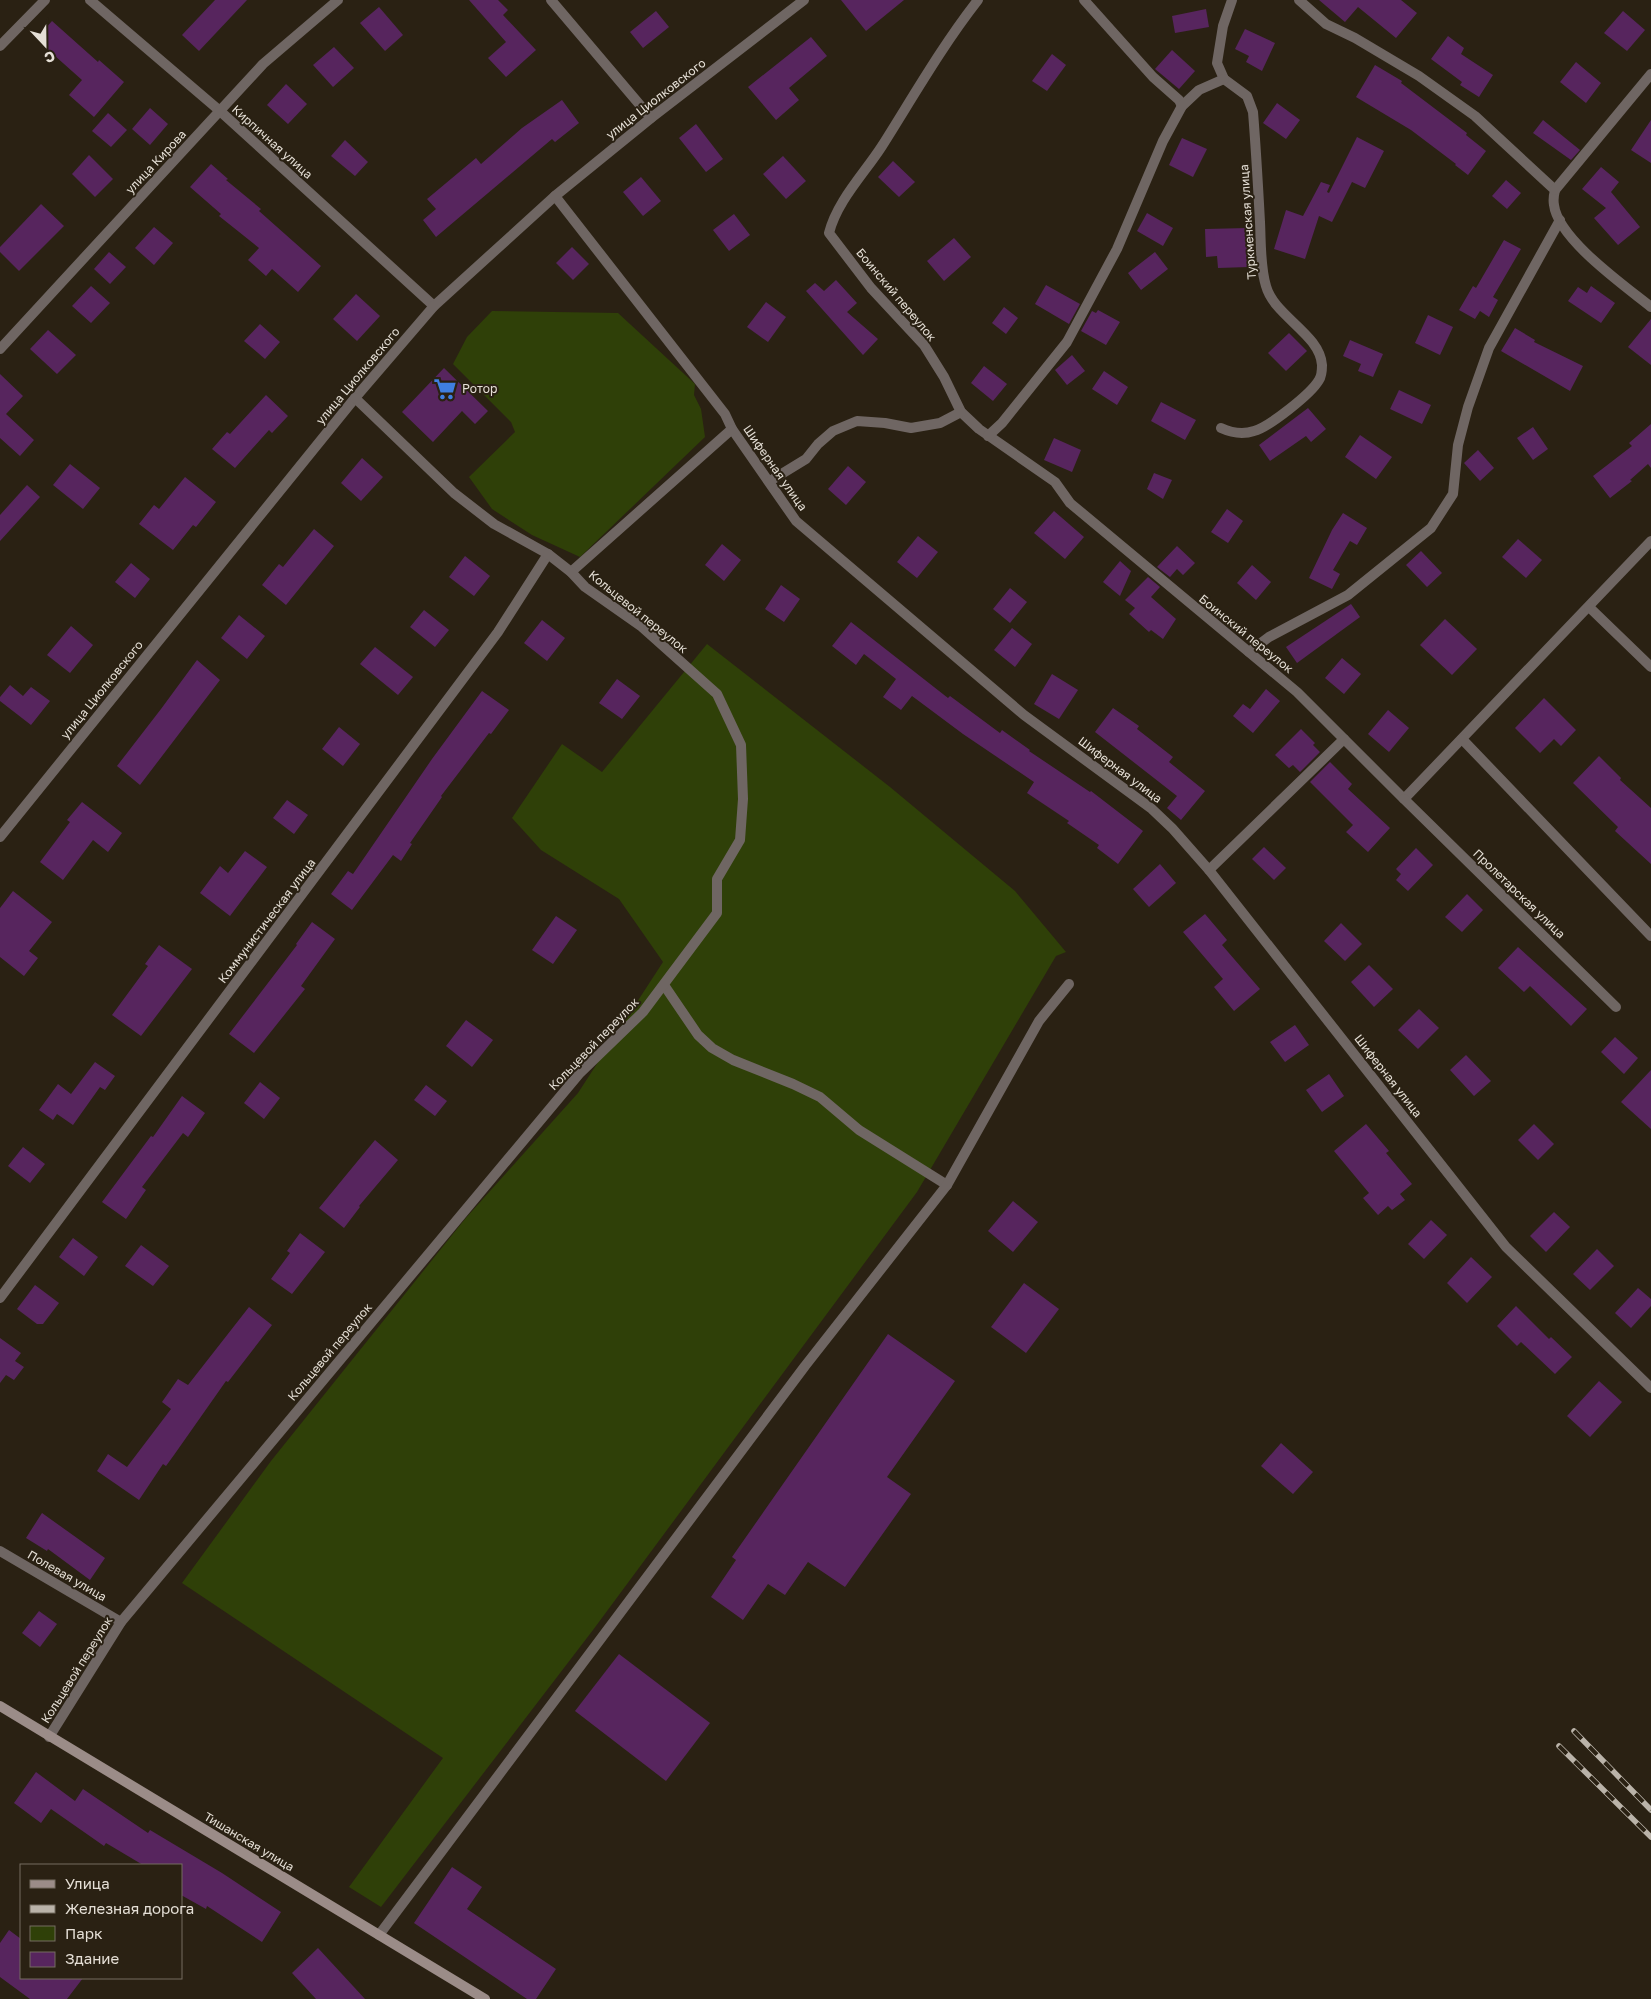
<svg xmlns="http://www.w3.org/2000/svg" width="1651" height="1999" font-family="'Golos Text',sans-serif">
	<rect width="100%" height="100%" fill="#2a2113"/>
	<g fill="#2f4008">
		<path d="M492,311L618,313L695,384L694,395L701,409L705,437L580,557L532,535L492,509L469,477L515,432L511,422L453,364L467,337Z"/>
		<path d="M707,644L890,787L1015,891L1066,952L1056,956L917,1192L593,1630L381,1907L349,1887L443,1758L182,1583L271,1461L465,1219L578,1093L663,962L619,899L541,850L512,818L562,744L602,772Z"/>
	</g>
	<g fill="#57255e">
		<path d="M215,0H247L199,51L182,35Z"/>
		<path d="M469,0H498L508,10L503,15L536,50L506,77L488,58L506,42Z"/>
		<path d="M841,0H904L866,31Z"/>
		<path d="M1319,0H1401L1417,13L1396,38L1358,7L1345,22Z"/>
		<path d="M379,7L403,35L385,51L360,23Z"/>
		<path d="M1206,9L1209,27L1175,33L1172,16Z"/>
		<path d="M656,11L669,27L643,48L630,32Z"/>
		<path d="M1623,11L1645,30L1627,51L1604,33Z"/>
		<path d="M52,21L98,62L99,60L124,82L94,117L69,95L82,80L36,39Z"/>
		<path d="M1245,29L1275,43L1262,71L1246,62L1249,56L1235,49Z"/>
		<path d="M1448,36L1464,48L1461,54L1493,75L1479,97L1460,85L1462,82L1431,59Z"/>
		<path d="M811,37L827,56L789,88L799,100L776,120L748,87Z"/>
		<path d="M334,47L354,68L333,87L313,65Z"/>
		<path d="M1172,50L1195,71L1179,89L1155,69Z"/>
		<path d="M1052,54L1066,65L1047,91L1032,81Z"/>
		<path d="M1576,62L1601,83L1586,103L1560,82Z"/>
		<path d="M1375,65L1402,81L1401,83L1467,133L1466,135L1486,151L1468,175L1455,165L1456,164L1411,130L1356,97Z"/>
		<path d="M286,84L307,104L288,124L267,105Z"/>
		<path d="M562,100L579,123L555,142L552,139L436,237L423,220L436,209L427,199L476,158L481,164L522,128Z"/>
		<path d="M1277,103L1300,120L1286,139L1263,123Z"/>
		<path d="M150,108L168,124L150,145L132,129Z"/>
		<path d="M108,113L127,130L111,147L92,131Z"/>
		<path d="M1543,120L1580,150L1571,160L1533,133Z"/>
		<path d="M1651,120V163L1631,150Z"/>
		<path d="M696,124L723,159L706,172L679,138Z"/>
		<path d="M1357,137L1384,151L1365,188L1352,182L1332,222L1319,216L1305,259L1274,249L1286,210L1303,216L1321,182L1330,185L1327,192L1329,193Z"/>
		<path d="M1182,138L1207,149L1193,177L1169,165Z"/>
		<path d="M345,140L368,162L355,176L331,156Z"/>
		<path d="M89,155L113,179L95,197L72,174Z"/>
		<path d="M783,156L806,181L786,199L763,174Z"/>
		<path d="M893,161L915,182L899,197L878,177Z"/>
		<path d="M211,164L228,179L226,180L261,209L259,211L321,266L298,292L272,269L266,276L248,260L259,248L219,216L221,214L190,187Z"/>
		<path d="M1601,167L1619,182L1611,192L1640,227L1618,245L1594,218L1606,208L1582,189Z"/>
		<path d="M641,177L661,201L643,216L623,192Z"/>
		<path d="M1506,180L1521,193L1507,209L1492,196Z"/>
		<path d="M41,204L64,226L19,271L0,252V247Z"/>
		<path d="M1147,213L1173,228L1163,246L1137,231Z"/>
		<path d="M734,214L750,235L729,251L713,230Z"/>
		<path d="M154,227L173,243L154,265L135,248Z"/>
		<path d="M1248,228L1249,267L1218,268L1217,256L1206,257L1205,229Z"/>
		<path d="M954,238L971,257L944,281L927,261Z"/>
		<path d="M1504,240L1521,249L1493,297L1498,300L1489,317L1480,311L1475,319L1459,310L1473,286L1476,288Z"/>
		<path d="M572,247L589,264L573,280L556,263Z"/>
		<path d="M109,252L126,267L110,284L94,269Z"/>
		<path d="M1155,252L1168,269L1141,290L1128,273Z"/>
		<path d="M836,280L857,303L847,312L878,339L863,355L806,291L815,283L824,291Z"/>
		<path d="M1046,285L1080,304L1069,324L1035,304Z"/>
		<path d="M91,286L110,303L91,323L72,306Z"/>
		<path d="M1591,286L1615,303L1601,323L1568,301L1578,287L1587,293Z"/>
		<path d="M356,294L380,316L357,341L333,319Z"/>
		<path d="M766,302L786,317L768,342L747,327Z"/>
		<path d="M1004,307L1018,318L1006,334L992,323Z"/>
		<path d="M1098,310L1120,322L1106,345L1081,331L1092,311L1096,313Z"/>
		<path d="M1428,315L1453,327L1440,355L1415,343Z"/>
		<path d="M1651,319V365L1628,347Z"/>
		<path d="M260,324L280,342L265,359L244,341Z"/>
		<path d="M1515,328L1535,340L1534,342L1583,366L1570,391L1501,351Z"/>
		<path d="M48,330L76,355L57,374L30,349Z"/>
		<path d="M1289,333L1307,351L1286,371L1268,353Z"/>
		<path d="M1350,340L1383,354L1373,377L1358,371L1361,364L1343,356Z"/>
		<path d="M1072,355L1085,371L1067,385L1055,370Z"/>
		<path d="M984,366L1007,384L993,401L971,383Z"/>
		<path d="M444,368L488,411L475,424L462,411L433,442L402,412Z"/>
		<path d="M1104,371L1128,387L1117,405L1092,389Z"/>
		<path d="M0,374L23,396L6,414L34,440L20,456L0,438Z"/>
		<path d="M1399,390L1431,405L1422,424L1390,409Z"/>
		<path d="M266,395L288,416L272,433L269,430L235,468L212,449L227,432L230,434Z"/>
		<path d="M1161,402L1196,420L1185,440L1151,421Z"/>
		<path d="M1308,408L1326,429L1311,442L1306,436L1270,461L1259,445Z"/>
		<path d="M1651,424V468L1648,464L1630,480L1632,481L1610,498L1593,476L1632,446L1629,443Z"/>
		<path d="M1533,427L1548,449L1533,460L1517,438Z"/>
		<path d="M1360,435L1392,457L1376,479L1345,457Z"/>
		<path d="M1054,438L1081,450L1072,472L1044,460Z"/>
		<path d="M1478,450L1494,468L1480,481L1464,463Z"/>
		<path d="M362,458L383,477L361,501L341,483Z"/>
		<path d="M70,464L100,488L83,509L53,485Z"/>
		<path d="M848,466L866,482L846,505L828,489Z"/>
		<path d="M1154,473L1172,480L1163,499L1147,489Z"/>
		<path d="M185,477L216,502L196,527L193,525L173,550L139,524L154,505L159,509Z"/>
		<path d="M27,485L40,497L0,541V515Z"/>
		<path d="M1227,509L1243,521L1228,543L1211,532Z"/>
		<path d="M1054,511L1084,537L1065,559L1034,533Z"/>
		<path d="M1343,513L1367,528L1357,545L1350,541L1333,570L1340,574L1332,589L1309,578L1332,530Z"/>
		<path d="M314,529L334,546L286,605L262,585L279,564L283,567Z"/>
		<path d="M918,536L938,552L917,578L897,562Z"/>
		<path d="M1518,539L1542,560L1526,578L1502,557Z"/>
		<path d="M722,544L741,560L724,581L705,565Z"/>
		<path d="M1177,546L1195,563L1183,575L1177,569L1170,577L1157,567Z"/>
		<path d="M1421,551L1442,573L1427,587L1406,565Z"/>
		<path d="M465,556L490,576L474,596L449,577Z"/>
		<path d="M1120,561L1131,571L1120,596L1103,582Z"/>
		<path d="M131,563L150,579L135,598L115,582Z"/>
		<path d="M1252,565L1271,582L1256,600L1237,583Z"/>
		<path d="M1148,577L1160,587L1151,597L1176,619L1163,639L1151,630L1149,632L1129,614L1135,608L1125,600Z"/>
		<path d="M781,585L800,599L784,622L765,609Z"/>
		<path d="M1010,588L1027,602L1010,623L993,609Z"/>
		<path d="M1351,604L1360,617L1297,663L1286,647Z"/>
		<path d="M424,610L449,630L435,647L410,627Z"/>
		<path d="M239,615L265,636L247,659L221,638Z"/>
		<path d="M1445,619L1477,649L1452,675L1420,645Z"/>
		<path d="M542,620L565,638L547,661L524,643Z"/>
		<path d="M851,622L948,698L950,696L1000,733L1002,730L1030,750L1029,751L1090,792L1091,791L1143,831L1118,864L1097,848L1099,845L1067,823L1069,821L1027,793L1034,782L963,734L912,696L901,710L883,697L896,679L864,654L856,665L832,646Z"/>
		<path d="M71,626L93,645L70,673L47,655Z"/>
		<path d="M1012,628L1032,644L1015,667L994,650Z"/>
		<path d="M375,647L413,677L398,695L360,664Z"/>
		<path d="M1342,658L1361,674L1344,694L1325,678Z"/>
		<path d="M197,660L220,680L140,785L117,766L161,709Z"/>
		<path d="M1052,674L1078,690L1059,719L1034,704Z"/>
		<path d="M617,679L640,696L622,719L599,703Z"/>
		<path d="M10,685L23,696L31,687L50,701L31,725L0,701V697Z"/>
		<path d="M1266,689L1280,701L1253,733L1233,716L1243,704L1250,709Z"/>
		<path d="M482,691L509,710L491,734L489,733L441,796L442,797L410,843L412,844L401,861L393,855L352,910L331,894L348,871L353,874L432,759Z"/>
		<path d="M1544,698L1576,730L1561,746L1554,739L1540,753L1515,728Z"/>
		<path d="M1113,708L1139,726L1137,729L1173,757L1169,762L1205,791L1181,820L1167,808L1177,796L1095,732Z"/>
		<path d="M1388,710L1409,728L1389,752L1368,734Z"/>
		<path d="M339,727L360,744L343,766L322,749Z"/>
		<path d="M1301,729L1315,743L1313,745L1320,752L1300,772L1293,765L1289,768L1275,755Z"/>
		<path d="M1599,756L1621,778L1620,780L1651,808V864L1615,831L1618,827L1573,783Z"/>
		<path d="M1330,762L1352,784L1348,789L1390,828L1368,852L1346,832L1353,825L1310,782Z"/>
		<path d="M287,800L308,815L294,834L273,818Z"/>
		<path d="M82,802L122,833L108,852L93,840L63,880L40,862L70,822L67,820Z"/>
		<path d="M1264,847L1286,868L1274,880L1252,859Z"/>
		<path d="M1416,848L1433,865L1408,891L1396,880L1401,874L1396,869Z"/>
		<path d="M245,851L267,867L230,916L200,893L220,866L228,873Z"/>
		<path d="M1160,864L1176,883L1149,907L1133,889Z"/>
		<path d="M13,891L52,922L29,951L38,958L24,976L0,957V908Z"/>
		<path d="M1467,894L1483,910L1462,932L1445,917Z"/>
		<path d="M1205,914L1227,940L1222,945L1260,989L1234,1011L1214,987L1223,979L1183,932Z"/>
		<path d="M556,916L577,930L553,964L532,950Z"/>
		<path d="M312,922L335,939L301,986L305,989L254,1053L229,1034L297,945L296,944Z"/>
		<path d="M1341,923L1362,944L1345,961L1324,941Z"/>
		<path d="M159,945L192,969L141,1036L112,1015L148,966L145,964Z"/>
		<path d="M1518,947L1587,1009L1571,1026L1530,986L1524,992L1498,968Z"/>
		<path d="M1369,965L1393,989L1374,1007L1351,982Z"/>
		<path d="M1419,1009L1439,1028L1418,1049L1398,1030Z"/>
		<path d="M466,1020L493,1040L472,1067L446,1046Z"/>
		<path d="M1295,1025L1309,1045L1285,1062L1270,1042Z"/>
		<path d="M1615,1037L1638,1058L1624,1074L1601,1052Z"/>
		<path d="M1466,1055L1491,1081L1474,1096L1450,1070Z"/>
		<path d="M95,1062L115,1076L105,1090L100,1087L73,1125L57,1114L53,1120L39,1110L58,1084L71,1094Z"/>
		<path d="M1651,1070V1129L1621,1102Z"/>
		<path d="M1329,1074L1344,1096L1322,1112L1306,1090Z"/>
		<path d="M260,1082L280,1098L264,1119L244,1103Z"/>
		<path d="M426,1085L447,1101L435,1116L414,1100Z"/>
		<path d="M182,1096L205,1113L188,1137L183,1133L142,1187L146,1190L126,1219L102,1202L151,1136L153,1137Z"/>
		<path d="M1366,1124L1389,1151L1386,1153L1412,1184L1400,1194L1405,1200L1392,1210L1388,1206L1378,1215L1363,1198L1369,1193L1334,1151Z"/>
		<path d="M1534,1124L1554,1144L1538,1160L1518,1140Z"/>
		<path d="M375,1140L398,1160L359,1206L360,1207L344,1228L319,1208Z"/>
		<path d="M23,1147L45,1164L30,1183L8,1166Z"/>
		<path d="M1013,1201L1038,1222L1013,1252L988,1231Z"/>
		<path d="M1554,1212L1570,1227L1546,1252L1530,1236Z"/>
		<path d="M1431,1220L1447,1235L1424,1259L1408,1244Z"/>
		<path d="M300,1233L325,1252L292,1294L271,1279L290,1253L287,1251Z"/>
		<path d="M73,1238L98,1257L84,1276L59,1257Z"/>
		<path d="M141,1245L169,1266L153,1286L125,1266Z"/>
		<path d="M1597,1249L1614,1266L1590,1290L1573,1274Z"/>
		<path d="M1471,1257L1492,1277L1467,1303L1447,1283Z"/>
		<path d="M1024,1283L1059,1309L1026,1353L991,1327Z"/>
		<path d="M35,1285L59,1303L43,1324H37L17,1309Z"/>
		<path d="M1638,1288L1651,1299V1306L1631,1328L1615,1313Z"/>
		<path d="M1516,1306L1549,1339L1551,1337L1572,1357L1555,1374L1521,1342L1517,1346L1497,1326Z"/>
		<path d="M249,1307L272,1325L228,1382L226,1381L174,1455L166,1466L163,1464L139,1500L97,1471L108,1454L127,1467L171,1409L162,1402L178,1379L188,1385Z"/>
		<path d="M888,1334L955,1381L887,1477L911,1494L845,1587L808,1562L785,1595L768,1584L743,1620L711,1597L736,1560L732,1557Z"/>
		<path d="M0,1338L21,1353L15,1361L24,1367L14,1380L6,1375L0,1383Z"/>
		<path d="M1599,1381L1622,1402L1590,1437L1567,1416Z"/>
		<path d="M1281,1443L1313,1472L1293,1494L1261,1466Z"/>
		<path d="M42,1513L105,1558L90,1580L48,1549L47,1551L26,1538Z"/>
		<path d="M39,1611L57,1624L40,1647L22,1633Z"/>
		<path d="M619,1654L710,1723L666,1781L575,1711Z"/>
		<path d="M36,1772L75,1801L83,1789L148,1833L150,1830L222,1873L281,1912L262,1942L207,1906L206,1909L181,1895V1865H143L106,1843L104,1846L51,1809L41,1823L14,1803Z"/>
		<path d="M452,1867L482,1887L467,1909L556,1969L536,1999H527L414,1923Z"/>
		<path d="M9,1930L21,1939V1978H83L67,1999H30L0,1977V1943Z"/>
		<path d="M318,1948L365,1999H316L292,1973Z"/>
	</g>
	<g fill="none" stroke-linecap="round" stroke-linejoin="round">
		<g stroke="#6f6663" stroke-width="10">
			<path d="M90,0L220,111L434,306"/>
			<path d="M551,0L651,118"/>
			<path d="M978,0C942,46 913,97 882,146C864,174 837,201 829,233L871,288L924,345L944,377L961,412L979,429L1055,482L1070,503L1297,692L1404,799L1651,541"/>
			<path d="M1084,0L1153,77L1179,100L1182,106"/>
			<path d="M1299,0L1326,24L1355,38L1419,76L1475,116L1555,190C1554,194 1553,200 1554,205C1558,239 1625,286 1651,307"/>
			<path d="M0,46L45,0"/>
			<path d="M1555,190L1651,74"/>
			<path d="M555,196L725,414L732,429L796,521L1024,715L1152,809L1172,828L1209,870L1506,1247L1651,1388"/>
			<path d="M0,349L263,64L338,0"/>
			<path d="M1221,428C1232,433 1242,435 1254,431C1269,427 1311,394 1319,380C1321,377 1322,369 1322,365C1320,334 1274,316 1266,286C1260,266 1261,242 1260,222C1258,185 1256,149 1253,112L1247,96L1224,79L1217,63L1223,26L1232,0"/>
			<path d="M988,436L1002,423L1067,342L1117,249L1163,141L1182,106L1199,90L1224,79"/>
			<path d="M770,481L806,459L818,444L833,431L857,421L885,423L911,428L940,423L961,412"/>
			<path d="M571,572L732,429"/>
			<path d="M1589,607L1651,667"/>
			<path d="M1249,652L1269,637L1348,595L1431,528L1453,494L1458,445L1468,407L1489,348L1560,220"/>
			<path d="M1462,739L1651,936"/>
			<path d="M1404,799L1616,1007"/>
			<path d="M0,837L355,398L434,306L555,196L651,118L804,0"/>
			<path d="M1209,870L1344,739"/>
			<path d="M664,985L698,1035L712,1048L733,1060L793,1084L820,1097L859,1130L947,1185"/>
			<path d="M0,1298L498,632L548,554"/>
			<path d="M0,1551L121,1622"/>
			<path d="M49,1737L121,1622L579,1074L643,1012L717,913V879L740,840L743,799L741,745L717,694L642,627L585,587L571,572L548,554L494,524L454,493L355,398"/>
			<path d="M379,1935L805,1366L947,1185L1039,1021L1069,984"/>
		</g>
		<path stroke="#9b8c88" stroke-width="10" d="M0,1706L485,1999"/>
		<defs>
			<g id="rail">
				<path d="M1574,1731L1651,1810"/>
				<path d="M1559,1746L1651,1837"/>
			</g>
		</defs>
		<use href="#rail" stroke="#bab3a9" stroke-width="5.5"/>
		<use href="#rail" stroke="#2a2113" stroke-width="4" stroke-dasharray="11" stroke-linecap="butt"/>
	</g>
	<defs>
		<symbol id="supermarket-bare" viewBox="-9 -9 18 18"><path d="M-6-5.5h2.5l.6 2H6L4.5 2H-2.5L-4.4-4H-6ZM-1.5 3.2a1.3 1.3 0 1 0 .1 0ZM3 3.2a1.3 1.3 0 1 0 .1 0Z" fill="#3f7fe0" stroke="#2a2113" stroke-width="2.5" paint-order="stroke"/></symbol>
	</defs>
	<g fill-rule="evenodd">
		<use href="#supermarket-bare" x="429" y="373" width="32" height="32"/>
	</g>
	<g text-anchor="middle" stroke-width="4" stroke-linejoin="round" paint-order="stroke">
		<g font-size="12" fill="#e5dfd6" stroke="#2a2113">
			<text transform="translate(656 99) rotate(-38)" y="4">улица Циолковского</text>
			<text transform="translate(272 142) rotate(42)" y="4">Кирпичная улица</text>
			<text transform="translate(156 162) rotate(-47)" y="4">улица Кирова</text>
			<text transform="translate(1248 222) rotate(-94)" y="4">Туркменская улица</text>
			<text transform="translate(896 295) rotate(50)" y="4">Боинский переулок</text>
			<text transform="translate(358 376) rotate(-50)" y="4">улица Циолковского</text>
			<text transform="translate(775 468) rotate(55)" y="4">Шиферная улица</text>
			<text transform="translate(638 612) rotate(39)" y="4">Кольцевой переулок</text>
			<text transform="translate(1246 634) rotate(39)" y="4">Боинский переулок</text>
			<text transform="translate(102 690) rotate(-51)" y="4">улица Циолковского</text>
			<text transform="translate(1120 770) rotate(37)" y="4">Шиферная улица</text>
			<text transform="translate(1519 894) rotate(44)" y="4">Пролетарская улица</text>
			<text transform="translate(267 921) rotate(-53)" y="4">Коммунистическая улица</text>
			<text transform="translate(594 1044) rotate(-46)" y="4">Кольцевой переулок</text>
			<text transform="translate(1388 1076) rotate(52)" y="4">Шиферная улица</text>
			<text transform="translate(330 1352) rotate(-50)" y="4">Кольцевой переулок</text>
			<text transform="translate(67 1576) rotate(30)" y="4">Полевая улица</text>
			<text transform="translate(77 1670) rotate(-58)" y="4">Кольцевой переулок</text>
			<text transform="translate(249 1842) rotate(31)" y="4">Тишанская улица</text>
		</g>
		<g font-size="12" fill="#e5dfd6" stroke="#2a2113" text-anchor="start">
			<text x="462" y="393">Poтор</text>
		</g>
	</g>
	<rect x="20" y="1864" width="162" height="115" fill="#2a2113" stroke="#756d61"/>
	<rect x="30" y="1880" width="25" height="8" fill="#9b8c88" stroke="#756d61"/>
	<text x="65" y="1889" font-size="15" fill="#e5dfd6">Улица</text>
	<rect x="30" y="1905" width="25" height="8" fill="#bab3a9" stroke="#756d61"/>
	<text x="65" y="1914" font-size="15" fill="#e5dfd6">Железная дорога</text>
	<rect x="30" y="1926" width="25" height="15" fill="#2f4008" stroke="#756d61"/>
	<text x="65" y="1939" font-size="15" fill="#e5dfd6">Парк</text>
	<rect x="30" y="1952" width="25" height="15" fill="#57255e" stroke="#756d61"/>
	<text x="65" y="1964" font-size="15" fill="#e5dfd6">Здание</text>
	<g transform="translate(45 45) rotate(158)" stroke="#2a2113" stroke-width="4" paint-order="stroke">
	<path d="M0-4L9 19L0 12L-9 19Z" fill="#e5dfd6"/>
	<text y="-8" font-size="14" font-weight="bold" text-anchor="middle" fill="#e5dfd6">С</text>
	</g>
</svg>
